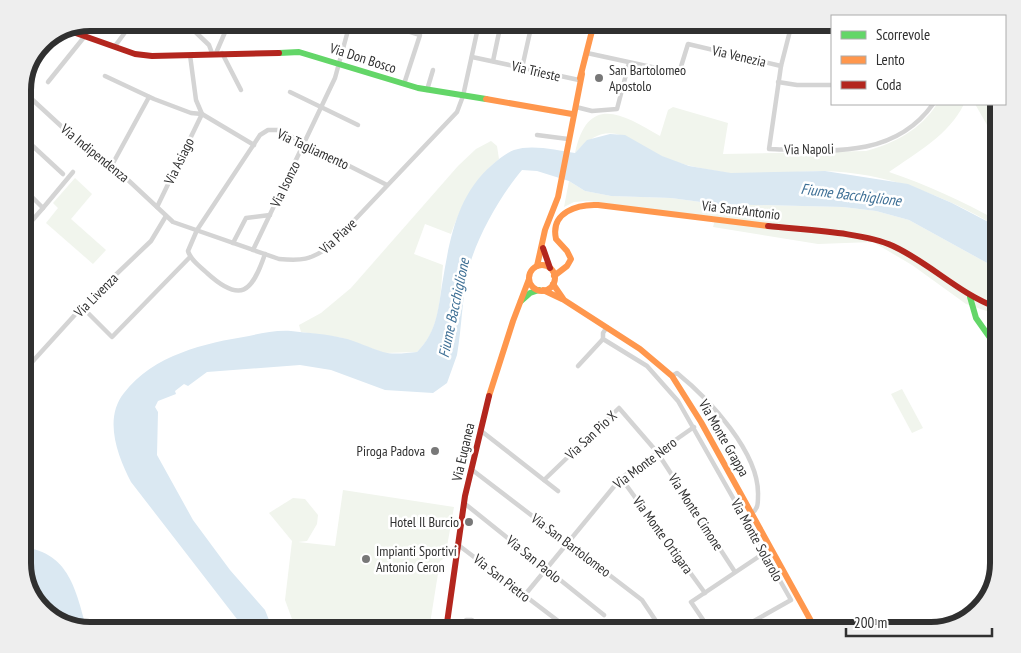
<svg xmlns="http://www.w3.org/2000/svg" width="1021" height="653" font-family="'PT Sans Narrow',sans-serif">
	<rect width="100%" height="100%" fill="#fff"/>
	<g fill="#f1f5ed">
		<path d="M937,104H964C949,135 916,153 889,172C927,185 963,201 998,221V227C945,196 886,172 823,171C793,171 757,177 728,173C706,169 682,166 661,156C626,139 609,116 575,153C588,92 624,115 660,136L668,110L673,107L728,123L723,154L866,151C895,143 920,130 937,104Z"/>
		<path d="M975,104H987L998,124V144Z"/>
		<path d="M491,141L497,146L499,159C475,179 462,204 451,234L425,224L414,254L443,265C440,297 441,329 417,352L384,353L343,338L301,332L299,325L321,313L351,288L458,166L476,149Z"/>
		<path d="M75,178L92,194L71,219L106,250L93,264L46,223L58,208L53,203Z"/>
		<path d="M569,181L585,191L611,196L671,198L716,204L843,207L876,211L909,220L998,269V315L966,304L912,265L873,242L818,244L713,227L715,220L588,201L574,202L564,207Z"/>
		<path d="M902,389L923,428L912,433L891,394Z"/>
		<path d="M343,490L454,507L445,558L440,561L429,630H296L285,600L292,541L269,513L293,498L305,499L318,515L317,524L307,541L298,542L335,546Z"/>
	</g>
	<g fill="#dae8f2">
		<path d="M610,134L625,135L662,156L689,166L731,173L825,171L908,184L952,203L998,227V269L909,220L876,211L843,207L716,204L671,198L611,196L585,191L569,181L537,171L522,170C501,195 478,235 469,267C462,295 462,327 457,355L447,383L433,393L385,390L331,370L300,365L207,372L188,386L184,384L175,391L176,394L158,401L155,407L158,412L157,455L193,520L230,570L265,610L273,630H243L240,623L131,482C118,457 103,419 124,393C153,355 205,343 249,336C262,333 277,330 291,331C308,333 327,334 343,338C357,341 369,348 383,352C393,355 406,353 417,352C438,331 438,308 443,279C450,237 458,194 492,165C498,160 506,153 514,150C531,144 557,150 575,153L587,140Z"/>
		<path d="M23,547C70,553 76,591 87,630L53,619L49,615L45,598L28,585L23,567Z"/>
	</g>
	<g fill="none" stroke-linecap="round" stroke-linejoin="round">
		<g stroke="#d4d4d4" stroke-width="4.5">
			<path d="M186,23L209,45L212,53"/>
			<path d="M382,23L420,35L404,84"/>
			<path d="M550,23H558"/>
			<path d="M792,23L781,66L769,149C829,151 894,159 933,104"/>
			<path d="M818,23L832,26"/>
			<path d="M115,46L132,23"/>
			<path d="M216,53L229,23"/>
			<path d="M222,53L241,90"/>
			<path d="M587,53L679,73L688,44L781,66"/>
			<path d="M472,57L579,80"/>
			<path d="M493,61L501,23"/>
			<path d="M522,68L532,23"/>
			<path d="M105,76L154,99L191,113L202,114L254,145"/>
			<path d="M48,82L85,36"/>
			<path d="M778,82L797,85H832"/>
			<path d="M427,90L433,70"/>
			<path d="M23,91L86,149L112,165L173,222L279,259C302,261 310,260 329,247L457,112L463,96L479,23"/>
			<path d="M290,92L358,125"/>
			<path d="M576,107L592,111L617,109L629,63"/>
			<path d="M537,135L568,139"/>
			<path d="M23,137L63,174"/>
			<path d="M112,165L149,97"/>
			<path d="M23,188L43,208L23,231"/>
			<path d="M157,207L202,114L196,100L190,55"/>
			<path d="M43,208L73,172"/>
			<path d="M233,243L246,218L270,215"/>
			<path d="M253,250L335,78L350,23"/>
			<path d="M265,254C252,292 241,304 207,273C200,266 191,261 188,251L197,230L260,135L268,130H278L387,185"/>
			<path d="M82,307L112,337L190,257"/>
			<path d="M607,327L603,333V339L647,366L678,401L791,600L738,630"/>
			<path d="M578,366L603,339"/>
			<path d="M23,372L82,307L151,241L166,216"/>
			<path d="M672,376L677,373C709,399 760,453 758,496C758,503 758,509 752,513"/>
			<path d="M480,430L558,491"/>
			<path d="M471,469L642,600L662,630"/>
			<path d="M621,478L705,593"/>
			<path d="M544,480L619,408L657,452L735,572"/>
			<path d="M464,503L604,615"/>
			<path d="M457,544L570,630"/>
			<path d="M524,596L621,478L694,427"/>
			<path d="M456,630L466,620H472L487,630"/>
			<path d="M710,630L691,602L764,553"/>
		</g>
		<g stroke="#63d668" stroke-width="6">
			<path d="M279,53L299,52L418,88L486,99"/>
			<path d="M970,297L976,318L998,349"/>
			<path d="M521,301L530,293L539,290"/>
		</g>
		<g stroke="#ff974d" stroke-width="6">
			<path d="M580,78L594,23"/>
			<path d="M486,99L572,114"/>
			<circle cx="542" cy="278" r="13"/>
			<path d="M537,266L545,230L558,197L582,74"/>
			<path d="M554,276L567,266L571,259L567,251L556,239C550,212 578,204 598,205L768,226"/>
			<path d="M553,284L564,300L640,349L672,376L701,422L816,630"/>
			<path d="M543,290L562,299"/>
			<path d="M489,396L513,321L529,279"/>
		</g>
		<g stroke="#b3261e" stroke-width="6">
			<path d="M70,31L135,54L152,56L279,53"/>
			<path d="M768,226C802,230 863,232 893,246C930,263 959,294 998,308"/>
			<path d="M543,248L550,268"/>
			<path d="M446,630L465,496L489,396"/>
		</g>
	</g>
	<g fill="#787878" stroke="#fff" stroke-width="2">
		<circle cx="599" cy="78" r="5"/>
		<circle cx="435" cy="451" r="5"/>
		<circle cx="469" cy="522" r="5"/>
		<circle cx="366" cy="559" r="5"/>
	</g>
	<g text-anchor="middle" stroke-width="5" stroke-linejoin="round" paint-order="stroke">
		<g font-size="14" fill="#303030" stroke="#fff">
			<text transform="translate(739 56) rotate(13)" y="5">Via Venezia</text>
			<text transform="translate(363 58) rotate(18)" y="5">Via Don Bosco</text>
			<text transform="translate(536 71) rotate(13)" y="5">Via Trieste</text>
			<text transform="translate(313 149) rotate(25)" y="5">Via Tagliamento</text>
			<text transform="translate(809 149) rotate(-1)" y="5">Via Napoli</text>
			<text transform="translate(95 153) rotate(39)" y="5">Via Indipendenza</text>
			<text transform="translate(179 161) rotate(-64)" y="5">Via Asiago</text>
			<text transform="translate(285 184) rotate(-64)" y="5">Via Isonzo</text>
			<text transform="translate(741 210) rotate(7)" y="5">Via Sant'Antonio</text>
			<text transform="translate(338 236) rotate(-43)" y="5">Via Piave</text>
			<text transform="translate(96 295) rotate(-45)" y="5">Via Livenza</text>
			<text transform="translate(591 435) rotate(-43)" y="5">Via San Pio X</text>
			<text transform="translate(724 438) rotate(60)" y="5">Via Monte Grappa</text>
			<text transform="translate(463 452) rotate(-77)" y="5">Via Euganea</text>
			<text transform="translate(645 463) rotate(-37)" y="5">Via Monte Nero</text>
			<text transform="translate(696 512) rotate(57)" y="5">Via Monte Cimone</text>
			<text transform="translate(663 535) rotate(54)" y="5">Via Monte Ortigara</text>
			<text transform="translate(757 540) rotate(61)" y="5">Via Monte Solarolo</text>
			<text transform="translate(571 545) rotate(37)" y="5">Via San Bartolomeo</text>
			<text transform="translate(534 559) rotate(39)" y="5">Via San Paolo</text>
			<text transform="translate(502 578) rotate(38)" y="5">Via San Pietro</text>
		</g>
		<g font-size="14" fill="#303030" stroke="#fff" text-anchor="start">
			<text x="609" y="75">San Bartolomeo<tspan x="609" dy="16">Apostolo</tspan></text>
			<text x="425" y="456" text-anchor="end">Piroga Padova</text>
			<text x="459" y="527" text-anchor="end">Hotel Il Burcio</text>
			<text x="376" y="556">Impianti Sportivi<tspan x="376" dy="16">Antonio Ceron</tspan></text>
		</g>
		<g font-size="15" font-style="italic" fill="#3c6e94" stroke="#fff">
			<text transform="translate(851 195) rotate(7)" y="5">Fiume Bacchiglione</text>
			<text transform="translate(454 308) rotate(-78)" y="5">Fiume Bacchiglione</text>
		</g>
	</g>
	<path d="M0 0H1021V653H0ZM90 31H931A59 59 0 0 1 990 90V563A59 59 0 0 1 931 622H90A59 59 0 0 1 31 563V90A59 59 0 0 1 90 31Z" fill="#eee" fill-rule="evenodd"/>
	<path fill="none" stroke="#303030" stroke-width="6" d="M90 31H931A59 59 0 0 1 990 90V563A59 59 0 0 1 931 622H90A59 59 0 0 1 31 563V90A59 59 0 0 1 90 31Z"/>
	<rect x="831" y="15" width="175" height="90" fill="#ffffff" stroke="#acacac"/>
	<rect x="841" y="31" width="25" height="8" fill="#63d668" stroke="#acacac"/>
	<text x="876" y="40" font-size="15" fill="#303030">Scorrevole</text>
	<rect x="841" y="56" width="25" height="8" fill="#ff974d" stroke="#acacac"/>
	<text x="876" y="65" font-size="15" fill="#303030">Lento</text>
	<rect x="841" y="81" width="25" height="8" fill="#b3261e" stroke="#acacac"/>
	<text x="876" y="90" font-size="15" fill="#303030">Coda</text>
	<path d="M846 628v8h146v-8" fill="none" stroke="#303030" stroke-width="2.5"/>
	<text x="854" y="628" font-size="15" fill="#303030" stroke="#ffffff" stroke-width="4" paint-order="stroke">200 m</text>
</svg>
